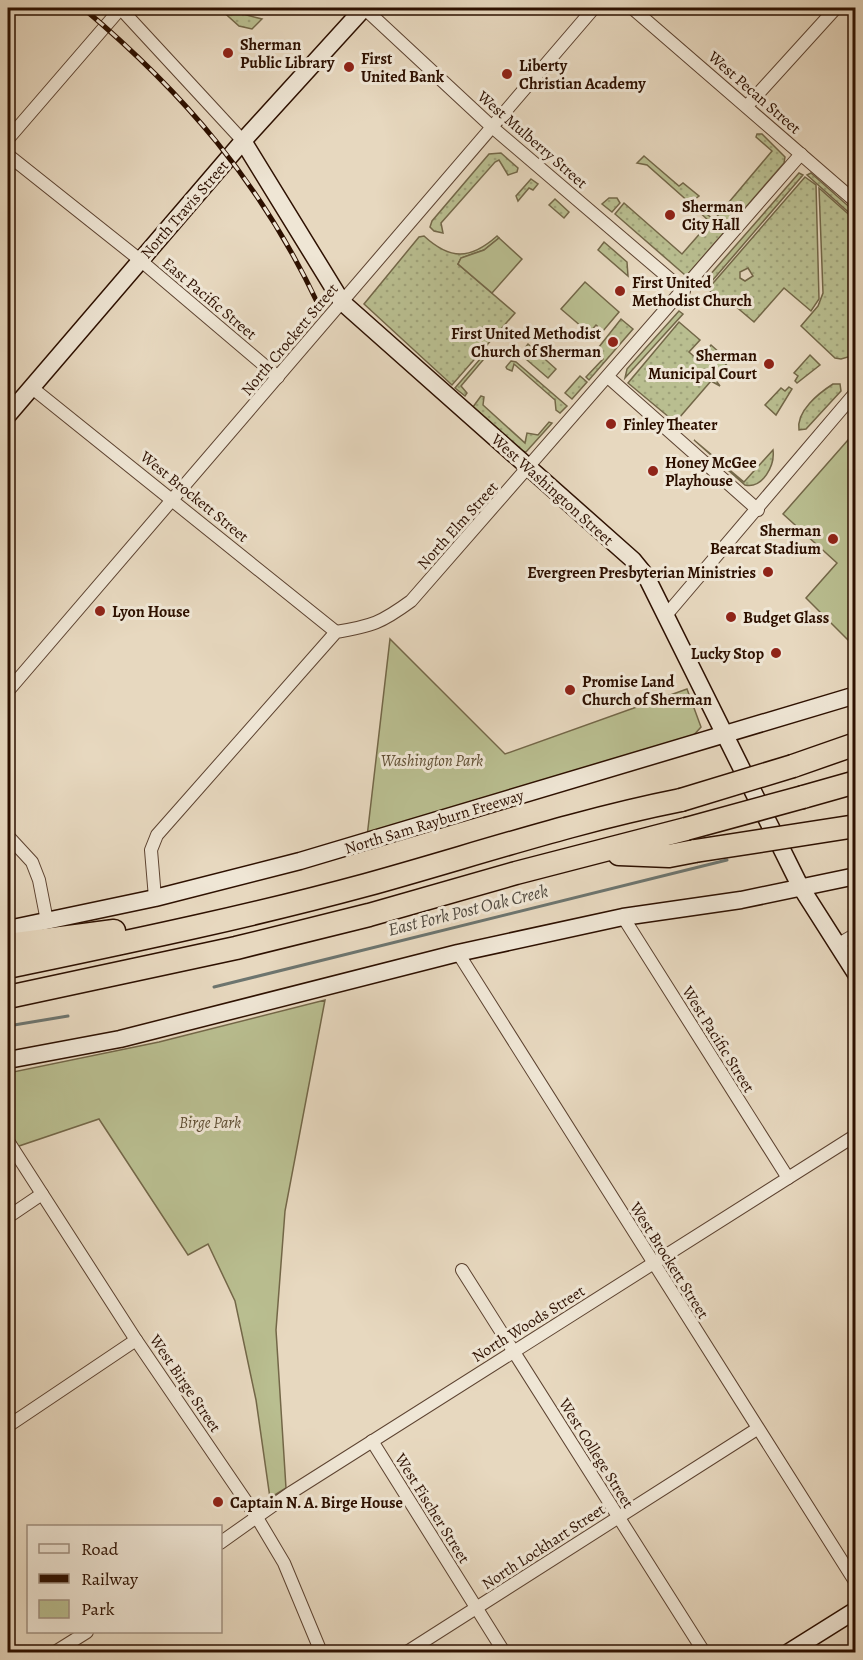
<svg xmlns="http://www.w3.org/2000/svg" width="863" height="1660" font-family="Alegreya,serif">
	<defs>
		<pattern id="grass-dots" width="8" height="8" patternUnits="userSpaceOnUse" patternTransform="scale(1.5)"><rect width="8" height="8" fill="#b9be90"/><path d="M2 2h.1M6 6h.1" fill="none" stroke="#9fa27a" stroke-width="1.8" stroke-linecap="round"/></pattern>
	</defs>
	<rect width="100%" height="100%" fill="#e7d8bf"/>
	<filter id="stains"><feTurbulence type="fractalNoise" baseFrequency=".00333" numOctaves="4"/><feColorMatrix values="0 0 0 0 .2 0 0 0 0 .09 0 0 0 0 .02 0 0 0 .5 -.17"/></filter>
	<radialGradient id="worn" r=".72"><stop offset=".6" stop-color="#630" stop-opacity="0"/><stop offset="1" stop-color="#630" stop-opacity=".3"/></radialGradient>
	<g fill="url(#grass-dots)" stroke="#736748" stroke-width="1.5" fill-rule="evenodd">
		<path d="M219,8H227V10L262,19L252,29L239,26Z"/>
		<path d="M757,134H762L785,157L784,163L688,274L685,275L615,214L624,203L682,254L710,222L695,208L697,206L714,220L772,151L756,137Z"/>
		<path d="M501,153L518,168L517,172L508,175L499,160L495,162L441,223L443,233L434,231L430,227L432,221L489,154Z"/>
		<path d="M644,156L679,186L683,183L699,196L690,203L647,165L637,163Z"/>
		<path d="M799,173L803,175L706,288L702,284Z"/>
		<path d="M811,173L855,212V218L807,175Z"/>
		<path d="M805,177L816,185L819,299L811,311L784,288L754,322L727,299L720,300L708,289ZM748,268L753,276L745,281L740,278V272Z"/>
		<path d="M531,179L538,184L533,190L529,188L518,201L516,196Z"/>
		<path d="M819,188L855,220V244L849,252L855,258V355L841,359L835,358L801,326L818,306L823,293Z"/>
		<path d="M609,198H617L620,203L612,212L602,204Z"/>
		<path d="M555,199L569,212L564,218L549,205Z"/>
		<path d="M424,236C450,260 470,260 497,236L499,238L484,250L461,258L458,264L515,313L452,385L364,304L419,237Z"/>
		<path d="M604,242L627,262L628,276L598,250Z"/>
		<path d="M679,311L683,314L625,378L627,369Z"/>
		<path d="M621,319L633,329L589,380L586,377L603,359L595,352Z"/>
		<path d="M679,322L700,340L689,352L698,360L711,345L729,361L714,378L720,386L711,381L679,418L685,424L682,428L628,383Z"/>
		<path d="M528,344L556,369L548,378L520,354Z"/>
		<path d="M810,355L820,365L797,383L795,381L798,376L794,373Z"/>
		<path d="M481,358L483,360L461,386L467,393L465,396L455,388Z"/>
		<path d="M511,361L516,362L567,406L560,413L556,410L555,400L514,364L512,371L507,369L506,367Z"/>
		<path d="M580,376L587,382L572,399L565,393Z"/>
		<path d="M833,384H840L841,391L806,429L799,430C796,411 819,393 833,384Z"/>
		<path d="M789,387L792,389L776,415L765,405L781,388L785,391Z"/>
		<path d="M481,396L484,397L483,405L525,443L527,433L538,435L549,422L552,423L526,452L522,451L473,407Z"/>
		<path d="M694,440L744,482L773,450C775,465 763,489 745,485Z"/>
	</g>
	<g fill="#b9be90" stroke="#736748" stroke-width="1.5">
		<path d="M499,238L522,259L492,293L458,264L461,258L484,250Z"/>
		<path d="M585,282L619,312L603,331L596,325L589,333L561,309Z"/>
		<path d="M855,432V647L806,598L837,563L783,514Z"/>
		<path d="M390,639L505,754L687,689L701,727L692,737L367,837Z"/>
		<path d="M325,1000L285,1211L276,1330L286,1488L270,1498L256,1400L235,1301L208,1244L188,1255L99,1119L16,1147L8,1134V1073L159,1042Z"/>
	</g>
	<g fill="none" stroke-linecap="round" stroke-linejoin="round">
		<g stroke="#6d756f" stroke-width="3">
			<path d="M214,987L727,860"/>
			<path d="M8,1026L68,1016"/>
		</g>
		<defs>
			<g id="street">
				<path d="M120,8L243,141"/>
				<path d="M364,8L492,127L684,291"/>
				<path d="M632,8L856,202"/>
				<path d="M747,106L836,8"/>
				<path d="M8,139L121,8"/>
				<path d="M8,155L140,260L278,377"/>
				<path d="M608,377L758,510"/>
				<path d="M31,387L336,632"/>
				<path d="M667,614L856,392"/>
				<path d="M8,691L594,8"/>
				<path d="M8,836L32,862L39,880L47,921"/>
				<path d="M155,898L151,850L157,835L336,632C372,626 381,623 411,601L801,154"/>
				<path d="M623,917L788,1178"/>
				<path d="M837,945L856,934"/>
				<path d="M458,953L856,1583"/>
				<path d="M8,1141L136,1340L256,1516L284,1563L321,1652"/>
				<path d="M8,1217L42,1194"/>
				<path d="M462,1270L704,1652"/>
				<path d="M8,1426L136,1340"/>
				<path d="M372,1441L504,1652"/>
				<path d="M220,1543L292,1492L856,1135"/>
				<path d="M55,1652L87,1632"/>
				<path d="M407,1652L757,1429"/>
			</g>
			<g id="secondary">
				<path d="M243,141L342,302L633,560L646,576L800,886L856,974"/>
				<path d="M8,415L243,141L364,8"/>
				<path d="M8,929L155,898L300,861L856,695"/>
				<path d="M8,1060L120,1039L458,953L623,917L741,900L856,876"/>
				<path d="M789,1652L856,1610"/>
			</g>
			<g id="highway">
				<path d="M793,766L856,744"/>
				<path d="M803,797L856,782"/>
				<path d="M619,854L669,856L695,851"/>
				<path d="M8,945L114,931"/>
				<path d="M8,967C127,942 248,917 366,885C471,856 575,821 681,800"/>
				<path d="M8,997L236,948L369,915L516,873L686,829"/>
			</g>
		</defs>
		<use href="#street" stroke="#5c4230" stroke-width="14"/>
		<use href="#secondary" stroke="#2d1000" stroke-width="19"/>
		<use href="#highway" stroke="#2d1000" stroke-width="25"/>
		<use href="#street" stroke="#efe6d5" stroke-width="12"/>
		<use href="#secondary" stroke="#efe6d5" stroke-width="16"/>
		<use href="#highway" stroke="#e7d8bf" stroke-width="22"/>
		<defs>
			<path id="rail" d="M83,8C184,93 261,183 318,304"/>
		</defs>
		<use href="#rail" stroke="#2d1000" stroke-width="5"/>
		<use href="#rail" stroke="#efe6d5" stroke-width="3" stroke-dasharray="9" stroke-linecap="butt"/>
		<defs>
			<g id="highway-bridge">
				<path d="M681,800L793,766"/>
				<path d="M686,829L803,797"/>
				<path d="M695,851L856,826"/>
			</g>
		</defs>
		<use href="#highway-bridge" stroke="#2d1000" stroke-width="25" stroke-linecap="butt"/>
		<use href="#highway-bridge" stroke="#e7d8bf" stroke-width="22"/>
	</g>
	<g fill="#8f2418" stroke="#efe6d5" stroke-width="2">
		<circle cx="228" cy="53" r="6"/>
		<circle cx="349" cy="67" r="6"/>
		<circle cx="507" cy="74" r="6"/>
		<circle cx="670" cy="215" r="6"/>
		<circle cx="620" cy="291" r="6"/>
		<circle cx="613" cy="342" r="6"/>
		<circle cx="769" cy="364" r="6"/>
		<circle cx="611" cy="424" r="6"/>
		<circle cx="653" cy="471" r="6"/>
		<circle cx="833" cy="539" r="6"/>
		<circle cx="768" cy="572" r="6"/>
		<circle cx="100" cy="611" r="6"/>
		<circle cx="731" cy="617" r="6"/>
		<circle cx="776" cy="653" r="6"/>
		<circle cx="570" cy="690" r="6"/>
		<circle cx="218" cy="1502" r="6"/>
	</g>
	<g text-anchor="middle" stroke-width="6" stroke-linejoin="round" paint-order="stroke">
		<g font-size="16" font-weight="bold" fill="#2d1000" stroke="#efe6d5" text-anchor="start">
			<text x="240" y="50">Sherman<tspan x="240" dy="18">Public Library</tspan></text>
			<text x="361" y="64">First<tspan x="361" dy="18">United Bank</tspan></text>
			<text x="519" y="71">Liberty<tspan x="519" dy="18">Christian Academy</tspan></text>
			<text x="682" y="212">Sherman<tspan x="682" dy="18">City Hall</tspan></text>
			<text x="632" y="288">First United<tspan x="632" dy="18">Methodist Church</tspan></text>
			<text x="601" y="339" text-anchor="end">First United Methodist<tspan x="601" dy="18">Church of Sherman</tspan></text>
			<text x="757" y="361" text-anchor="end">Sherman<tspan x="757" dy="18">Municipal Court</tspan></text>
			<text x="623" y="430">Finley Theater</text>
			<text x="665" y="468">Honey McGee<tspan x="665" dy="18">Playhouse</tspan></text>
			<text x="821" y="536" text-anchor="end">Sherman<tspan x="821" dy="18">Bearcat Stadium</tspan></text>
			<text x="756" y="578" text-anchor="end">Evergreen Presbyterian Ministries</text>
			<text x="112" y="617">Lyon House</text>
			<text x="743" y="623">Budget Glass</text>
			<text x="764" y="659" text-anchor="end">Lucky Stop</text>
			<text x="582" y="687">Promise Land<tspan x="582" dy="18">Church of Sherman</tspan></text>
			<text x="230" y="1508">Captain N. A. Birge House</text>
		</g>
		<g font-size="16" fill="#2d1000" stroke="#efe6d5">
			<text transform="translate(755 92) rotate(41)" y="6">West Pecan Street</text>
			<text transform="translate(533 139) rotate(41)" y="6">West Mulberry Street</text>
			<text transform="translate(184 209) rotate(-49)" y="6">North Travis Street</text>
			<text transform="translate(210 298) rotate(40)" y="6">East Pacific Street</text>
			<text transform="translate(289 339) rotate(-50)" y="6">North Crockett Street</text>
			<text transform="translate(553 489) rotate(42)" y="6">West Washington Street</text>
			<text transform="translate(195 496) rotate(39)" y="6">West Brockett Street</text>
			<text transform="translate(457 525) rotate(-48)" y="6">North Elm Street</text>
			<text transform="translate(434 821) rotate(-17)" y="6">North Sam Rayburn Freeway</text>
			<text transform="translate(719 1039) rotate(58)" y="6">West Pacific Street</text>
			<text transform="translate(670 1260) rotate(58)" y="6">West Brockett Street</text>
			<text transform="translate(528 1323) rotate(-32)" y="6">North Woods Street</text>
			<text transform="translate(186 1383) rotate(56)" y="6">West Birge Street</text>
			<text transform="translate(597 1453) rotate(58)" y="6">West College Street</text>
			<text transform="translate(433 1508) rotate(58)" y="6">West Fischer Street</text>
			<text transform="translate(543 1546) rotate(-33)" y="6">North Lockhart Street</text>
		</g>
		<g font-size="16" font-style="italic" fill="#5e4d32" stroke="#efe6d5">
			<text x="432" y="766">Washington Park</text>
			<text x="210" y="1128">Birge Park</text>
		</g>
		<g font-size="18" font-style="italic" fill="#524b41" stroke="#efe6d5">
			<text transform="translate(468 910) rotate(-14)" y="6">East Fork Post Oak Creek</text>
		</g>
	</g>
	<rect width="863" height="1660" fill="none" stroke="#e7d8bf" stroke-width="30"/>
	<rect x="9" y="9" width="845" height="1642" fill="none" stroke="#2d1000" stroke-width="3"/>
	<rect x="15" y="15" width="833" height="1630" fill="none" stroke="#2d1000" stroke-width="1.5"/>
	<rect x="27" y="1525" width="195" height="108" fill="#efe6d5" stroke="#a19080" stroke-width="1.5"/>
	<rect x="39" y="1544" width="30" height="9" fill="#efe6d5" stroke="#a19080" stroke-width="1.5"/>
	<text x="81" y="1555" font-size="18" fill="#2d1000">Road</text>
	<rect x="39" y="1574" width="30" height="9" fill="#2d1000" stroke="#a19080" stroke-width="1.5"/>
	<text x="81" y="1585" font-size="18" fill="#2d1000">Railway</text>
	<rect x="39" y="1600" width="30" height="18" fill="#b9be90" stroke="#a19080" stroke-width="1.5"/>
	<text x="81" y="1615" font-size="18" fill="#2d1000">Park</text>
	<rect width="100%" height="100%" filter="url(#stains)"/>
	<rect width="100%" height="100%" fill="url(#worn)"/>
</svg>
